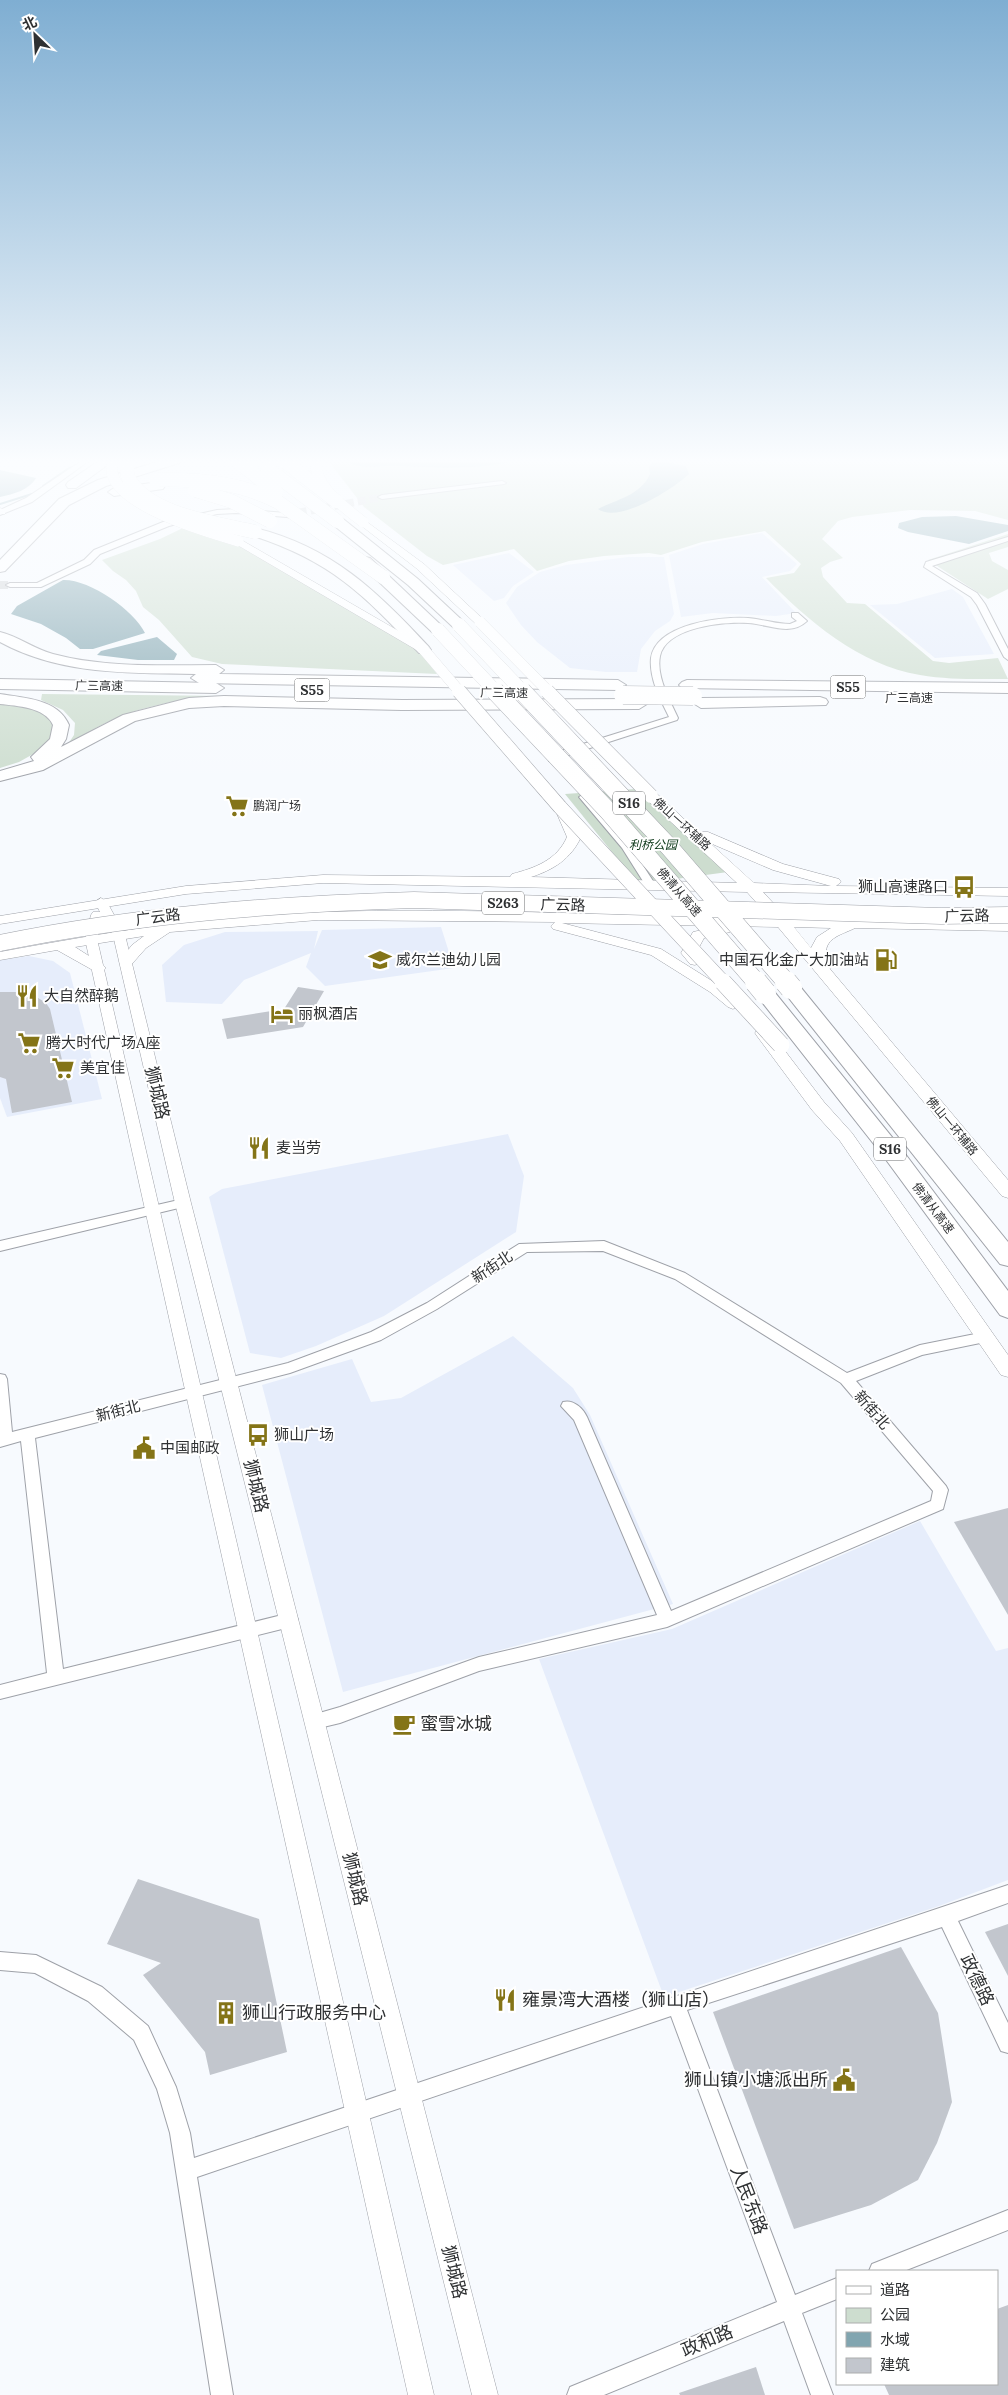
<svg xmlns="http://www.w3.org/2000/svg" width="1008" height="2395" font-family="Lora,'Noto Sans SC',serif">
	<rect width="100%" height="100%" fill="#f7fafe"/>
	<g fill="#e6edfb">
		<path d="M762,533L797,564L790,571L762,577L796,613L776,616L713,613L681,617L669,555L703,544Z"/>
		<path d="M509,553L534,572L513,586L504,598L494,601L453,565Z"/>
		<path d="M628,557H664L674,614L670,621L655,631L641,649L637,672H606L570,668L537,642L521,625L506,603L517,587L540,572L566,565Z"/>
		<path d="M952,589L963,597L994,654L935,658L870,605L897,604Z"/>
		<path d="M441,927L454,968L325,986L306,967L311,953L244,980L222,1004L166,1002L162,965L184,945L225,932L318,931L314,949L322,930Z"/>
		<path d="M29,956L53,961L70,973L102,1099L7,1117L0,1098V960Z"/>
		<path d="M508,1134L524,1176L516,1232L384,1316L316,1346L281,1358L250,1353L209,1197L222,1189Z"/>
		<path d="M513,1336L573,1388L590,1415L673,1604L343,1692L262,1385L352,1359L371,1402L401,1398Z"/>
		<path d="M920,1521L996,1651L1008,1648V1880L939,1906L664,1997L539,1659L672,1629Z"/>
	</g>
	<g fill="#cdddcf">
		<path d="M331,460H1008V520L975,511L910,510L852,517L838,521L822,539L843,558L830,562L821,568L823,577L847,603L865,604L933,661L949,663L998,658L1008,679C978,679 949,680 920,675C859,665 807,620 766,578L794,573L801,564L765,531L702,542L661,555L649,553L604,556L569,561L537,571L514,549L443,565L427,556L364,507L330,463Z"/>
		<path d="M185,527L232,542L418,650L437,674L222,664L192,657L159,620L143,607L136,591L126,580L113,571L102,560L160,539Z"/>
		<path d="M1008,534V547L989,553L992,561L1008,570V589L988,599L928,560Z"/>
		<path d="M42,694L230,696C218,698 206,697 195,698C140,707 112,715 66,747L74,735L75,723L63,710L41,700Z"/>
		<path d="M0,703C20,706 42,706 54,724L51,744L19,762L0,768Z"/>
		<path d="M650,788L728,872L638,884L565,794Z"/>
	</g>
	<g fill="#81a5b0">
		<path d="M344,460H519C479,470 441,468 400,466C380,464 362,472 344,460Z"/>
		<path d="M664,462L686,466L689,474C672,490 618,524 598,509C617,499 640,496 650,474L649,467L652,463Z"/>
		<path d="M0,470L36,478C29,490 14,494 0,497Z"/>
		<path d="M956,516L1008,525V531L969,544L908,532L898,528L899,523L922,517Z"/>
		<path d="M63,580C89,579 134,610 145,633L93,649H80L66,638L41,624L11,614L17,606Z"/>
		<path d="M157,637L177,654L174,660H138L97,655L101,651Z"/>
	</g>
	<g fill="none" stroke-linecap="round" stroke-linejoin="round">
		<g stroke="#81a5b0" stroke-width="2">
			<path d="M43,486L69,468L76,466"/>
			<path d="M0,504L32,494"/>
		</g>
	</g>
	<g fill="#c2c6cd">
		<path d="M298,987L324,991L303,1027L227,1039L222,1019L284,1009Z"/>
		<path d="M0,992H24L35,996L46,1003L50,1009L72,1102L12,1113L6,1079L0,1077Z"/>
		<path d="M1008,1508V1615L954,1522Z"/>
		<path d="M138,1879L259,1919L287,2052L210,2075L205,2052L143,1975L161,1963L107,1944Z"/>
		<path d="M1008,1924V1976L985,1932Z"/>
		<path d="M901,1947L938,2013L952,2102L937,2143L918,2180L871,2205L794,2229L713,2012Z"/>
		<path d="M1008,2305V2395H889L884,2384H997V2309Z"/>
		<path d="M756,2367L765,2395H680L679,2393Z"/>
	</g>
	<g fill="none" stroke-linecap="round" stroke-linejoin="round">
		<g stroke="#cfd2d5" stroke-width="8" stroke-dasharray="8 4" stroke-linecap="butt">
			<path d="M287,515L382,497"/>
			<path d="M0,585H10"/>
		</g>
		<defs>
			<g id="minor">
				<path d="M83,460H90L32,502L0,515V510L26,498Z"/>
				<path d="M502,481L506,483L504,484L382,499L378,497L382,495Z"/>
				<path d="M236,509L287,513L291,515L287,517L236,513L217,514L169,526L100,554L90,564L41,587H10L6,585L10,583H37L84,560L94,550L163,522L217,510Z"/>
				<path d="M1008,537V541L932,566L977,593L985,604L1008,649V660L1004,657L977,605L971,597L924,567L926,562Z"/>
				<path d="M792,613H798L807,621C790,637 768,624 748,623C725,621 666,627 660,656C656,677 670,700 678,718L677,720L559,758L557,763L549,761L551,754L669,717C660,699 649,678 651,658C656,624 721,616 748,618C762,619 775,624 790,624L797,621L792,617Z"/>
				<path d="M584,794L587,795L629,844L655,884L654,886H646L622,848L579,797Z"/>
				<path d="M183,1199L187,1200L189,1203L187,1206L0,1251V1241Z"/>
				<path d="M604,1241L685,1273L847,1373L920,1345L985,1332L990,1333L992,1337L990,1341L922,1355L856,1381L946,1486L948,1490L943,1509L667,1627L479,1671L340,1723L315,1729L309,1726L307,1721L309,1716L340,1707L479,1657L657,1615L574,1420L561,1406L563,1402C573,1399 583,1408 587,1417L671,1611L931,1501L933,1491L841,1383L675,1279L603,1251L527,1252L437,1309L381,1340L290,1373L35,1438L63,1669L290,1613L296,1615L298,1620L296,1625L290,1627L0,1699V1685L47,1673L21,1441L0,1447V1374L5,1375L7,1379L12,1432L288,1363L371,1332L427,1303L519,1244Z"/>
				<path d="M1008,1885V1903L958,1921L1008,2023V2053L1001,2051L942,1927L687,2010L795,2295L837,2278V2299L802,2313L833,2395H811L784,2321L604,2395H567L570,2387L777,2302L671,2016L197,2177L233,2395H211L170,2133L157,2089L134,2040L88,2001L35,1973L0,1970V1952L36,1955L42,1958L102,1987L148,2026L176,2087L190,2133L194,2158Z"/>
				<path d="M1008,2210V2230L904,2271H869L872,2264Z"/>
			</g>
			<g id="tertiary">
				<path d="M0,508L5,510V514H0Z"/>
				<path d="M101,898L107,902L125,935L191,1203L498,2395H472L175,1203L113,935L103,917L97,939L434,2395H408L85,939L91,915L93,912H100L95,902Z"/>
			</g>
			<g id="secondary">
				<path d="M363,519L424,564L484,620V624H476L416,568L359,524V520Z"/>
				<path d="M238,538L428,648L430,650L424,653L420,652L234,543V539Z"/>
				<path d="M651,792L656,793L698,832H708L783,864L839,879L841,882L836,886L1008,888V896L763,892L787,918L1008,923V931L855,928C844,934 825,937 826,954C826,959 829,964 830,969L1008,1180V1198L1002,1196L778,927L730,926L732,929L730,932L704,938L696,953L702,961L695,965L690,964L681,953L693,932L720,926L562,923L661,949L720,986L741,1004L733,1009L728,1007L710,992L651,955L553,929L551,926L555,922L318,920L170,932L146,948L131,965L126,966L119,962L132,945L144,936L75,947L103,965L106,968L103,971L98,973L57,950L0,960V952C105,933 212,914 320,912C470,908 620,915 770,918L747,892L323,883L186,894L0,924V916L186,886L323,875L510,877L512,874C535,868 557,860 567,837L554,807L561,803L568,807L581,837C571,859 553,870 531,877L737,883L646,799L644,796ZM710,843L773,870L831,886L754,883ZM794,927L831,928L817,937L811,948Z"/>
				<path d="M763,1028L769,1030L824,1102L852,1133L1008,1355V1377L1001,1375L840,1141L812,1110L757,1036L755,1033L757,1030Z"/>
			</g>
			<g id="motorway">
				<path d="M100,460H114L76,488H68L66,485L68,482Z"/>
				<path d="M163,460H181L179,463L106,486L69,505L5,571L0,572V560L59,499L98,480Z"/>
				<path d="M159,482L163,483L165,486L163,489L114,496L108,492L114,488Z"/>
				<path d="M337,517L342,518L418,579L464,622L466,625L464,628H454L408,585L332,524L330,521L332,518Z"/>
				<path d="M255,528C332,547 377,591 429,647L431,650L429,653H419C363,594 330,560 250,535L248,532Z"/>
				<path d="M365,557L370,558L443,627L445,630L443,633H433L360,564L358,561Z"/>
				<path d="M0,632C18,636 34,649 53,654C105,668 162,665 216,665L224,670L219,674L618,680L626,685L618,690L199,683L191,678L196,674C129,673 60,675 0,642Z"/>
				<path d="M0,679L216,683L224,688L216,693L0,689Z"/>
				<path d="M687,680L1008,683V693L682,688L679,685L682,682Z"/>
				<path d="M0,694C25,698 58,699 69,725L66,739L61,747L123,715L189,698L224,696L402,700L639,699L647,704L639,709L402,710L224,706L189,708L135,721L43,770L0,781V771L34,761L31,757L50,739L53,725C45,707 17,706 0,704Z"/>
				<path d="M820,697L826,699L828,702L826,705L701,708L693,703L701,698Z"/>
				<path d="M791,982L798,984L1008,1242V1266L1000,1264L784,992L781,988L784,984Z"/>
				<path d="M765,987L772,989L900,1147L1008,1291V1318L1000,1315L884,1157L758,997L755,993L758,989Z"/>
			</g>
		</defs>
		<use href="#minor" stroke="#9ea1a8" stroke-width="2"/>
		<use href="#tertiary" stroke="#9ea1a8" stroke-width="1"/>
		<use href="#secondary" stroke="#9ea1a8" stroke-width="1"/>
		<use href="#motorway" stroke="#9ea1a8" stroke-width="2"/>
		<use href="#minor" fill="#fff" fill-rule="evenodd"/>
		<use href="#tertiary" fill="#fff" fill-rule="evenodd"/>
		<use href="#secondary" fill="#fff" fill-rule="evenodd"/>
		<use href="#motorway" fill="#fff" fill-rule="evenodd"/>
		<defs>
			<g id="secondary-bridge-far2">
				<path d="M112,460C112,465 111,471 113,476C124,508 207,532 238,541"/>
				<path d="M315,460C316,489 342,505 363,522"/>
				<path d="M480,622L549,692"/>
				<path d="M424,650L460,692"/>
			</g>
			<g id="secondary-bridge-far1">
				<path d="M459,691L560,807L724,983"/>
				<path d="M547,691L651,796"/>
			</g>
			<path id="secondary-bridge" d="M723,982L781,1045"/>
			<path id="primary-bridge" d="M0,943C137,915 274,904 414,900L941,916L1008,915"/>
			<g id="motorway-bridge-far2">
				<path d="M127,460C127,466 126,474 129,479C149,515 218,523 255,532"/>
				<path d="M236,460L276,492"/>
				<path d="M283,460L336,501"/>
				<path d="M268,469L337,521"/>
				<path d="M156,480C199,479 239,482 278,502L383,577"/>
				<path d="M195,490L231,501L270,521"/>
				<path d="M459,625L523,692"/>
				<path d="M438,630L496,692"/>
			</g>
			<g id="motorway-bridge-far1">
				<path d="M495,691L609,812L757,983"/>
				<path d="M522,691L670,848L787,983"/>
				<path d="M623,695L693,696"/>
			</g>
			<g id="motorway-bridge">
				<path d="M756,982L765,993"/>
				<path d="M786,982L791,988"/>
			</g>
		</defs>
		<use href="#secondary-bridge-far2" stroke="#9ea1a8" stroke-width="11" stroke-linecap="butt"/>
		<use href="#secondary-bridge-far1" stroke="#9ea1a8" stroke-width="15" stroke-linecap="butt"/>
		<use href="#secondary-bridge" stroke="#9ea1a8" stroke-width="18" stroke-linecap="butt"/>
		<use href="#primary-bridge" stroke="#9ea1a8" stroke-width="17" stroke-linecap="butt"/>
		<use href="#motorway-bridge-far2" stroke="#9ea1a8" stroke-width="14" stroke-linecap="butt"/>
		<use href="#motorway-bridge-far1" stroke="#9ea1a8" stroke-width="19" stroke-linecap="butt"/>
		<use href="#motorway-bridge" stroke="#9ea1a8" stroke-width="23" stroke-linecap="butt"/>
		<use href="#secondary-bridge-far2" stroke="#fff" stroke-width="11"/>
		<use href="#secondary-bridge-far1" stroke="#fff" stroke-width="14"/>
		<use href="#secondary-bridge" stroke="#fff" stroke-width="17"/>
		<use href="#primary-bridge" stroke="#fff" stroke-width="16"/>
		<use href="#motorway-bridge-far2" stroke="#fff" stroke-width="14"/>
		<use href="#motorway-bridge-far1" stroke="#fff" stroke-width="18"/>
		<use href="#motorway-bridge" stroke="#fff" stroke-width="22"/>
	</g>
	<linearGradient id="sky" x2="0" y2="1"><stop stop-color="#7faed2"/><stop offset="0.58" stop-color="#fbfdff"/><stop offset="1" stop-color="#fbfdff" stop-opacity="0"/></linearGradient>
	<rect width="1008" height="795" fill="url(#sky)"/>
	<defs>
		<symbol id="supermarket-bare" viewBox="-9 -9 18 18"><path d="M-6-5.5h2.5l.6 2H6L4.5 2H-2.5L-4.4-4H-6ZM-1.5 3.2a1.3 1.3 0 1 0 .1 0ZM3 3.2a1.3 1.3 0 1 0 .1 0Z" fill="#847417" stroke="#fff" stroke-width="2.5" paint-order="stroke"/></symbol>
		<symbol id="bus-bare" viewBox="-9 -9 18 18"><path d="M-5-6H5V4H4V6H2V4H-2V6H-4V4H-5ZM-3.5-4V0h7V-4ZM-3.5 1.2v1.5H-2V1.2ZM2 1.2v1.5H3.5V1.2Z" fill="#847417" stroke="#fff" stroke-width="2.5" paint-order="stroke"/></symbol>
		<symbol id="school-bare" viewBox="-9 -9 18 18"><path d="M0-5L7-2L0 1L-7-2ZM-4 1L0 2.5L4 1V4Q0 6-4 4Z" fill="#847417" stroke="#fff" stroke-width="2.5" paint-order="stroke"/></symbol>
		<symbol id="fuel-bare" viewBox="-9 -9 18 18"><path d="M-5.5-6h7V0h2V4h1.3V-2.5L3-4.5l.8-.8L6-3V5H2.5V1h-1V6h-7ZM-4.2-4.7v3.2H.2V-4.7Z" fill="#847417" stroke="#fff" stroke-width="2.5" paint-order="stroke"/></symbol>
		<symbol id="restaurant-bare" viewBox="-9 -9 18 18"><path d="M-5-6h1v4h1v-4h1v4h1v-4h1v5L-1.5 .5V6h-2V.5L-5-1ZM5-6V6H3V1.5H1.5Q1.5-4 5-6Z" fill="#847417" stroke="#fff" stroke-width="2.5" paint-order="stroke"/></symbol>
		<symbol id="hotel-bare" viewBox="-9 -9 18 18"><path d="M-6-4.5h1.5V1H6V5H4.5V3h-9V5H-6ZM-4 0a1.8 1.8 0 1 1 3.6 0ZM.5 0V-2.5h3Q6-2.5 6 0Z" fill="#847417" stroke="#fff" stroke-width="2.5" paint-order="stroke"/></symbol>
		<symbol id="civic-bare" viewBox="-9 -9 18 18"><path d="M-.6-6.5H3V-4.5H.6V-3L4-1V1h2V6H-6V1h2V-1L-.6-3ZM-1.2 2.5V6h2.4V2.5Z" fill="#847417" stroke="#fff" stroke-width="2.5" paint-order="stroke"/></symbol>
		<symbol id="cafe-bare" viewBox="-9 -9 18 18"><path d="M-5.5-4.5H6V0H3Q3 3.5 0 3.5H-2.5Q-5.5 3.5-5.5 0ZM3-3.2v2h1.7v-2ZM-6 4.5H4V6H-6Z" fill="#847417" stroke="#fff" stroke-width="2.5" paint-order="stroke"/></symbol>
		<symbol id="building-bare" viewBox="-9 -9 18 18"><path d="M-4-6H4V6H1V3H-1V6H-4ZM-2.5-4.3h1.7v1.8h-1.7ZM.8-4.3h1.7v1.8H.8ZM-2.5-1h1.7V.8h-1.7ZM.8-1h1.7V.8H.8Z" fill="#847417" stroke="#fff" stroke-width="2.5" paint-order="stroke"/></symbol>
	</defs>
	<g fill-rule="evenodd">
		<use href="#supermarket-bare" x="221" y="790" width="32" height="32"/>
		<use href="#bus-bare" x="948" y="871" width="32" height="32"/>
		<use href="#school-bare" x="364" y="944" width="32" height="32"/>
		<use href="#fuel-bare" x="870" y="944" width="32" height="32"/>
		<use href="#restaurant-bare" x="11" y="980" width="32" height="32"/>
		<use href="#hotel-bare" x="266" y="998" width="32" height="32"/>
		<use href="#supermarket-bare" x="13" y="1027" width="32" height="32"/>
		<use href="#supermarket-bare" x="47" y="1052" width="32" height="32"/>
		<use href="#restaurant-bare" x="243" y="1132" width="32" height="32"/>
		<use href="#bus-bare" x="242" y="1419" width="32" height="32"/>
		<use href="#civic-bare" x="128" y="1432" width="32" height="32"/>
		<use href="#cafe-bare" x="388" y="1708" width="32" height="32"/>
		<use href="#restaurant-bare" x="489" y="1984" width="32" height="32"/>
		<use href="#building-bare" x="210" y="1997" width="32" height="32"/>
		<use href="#civic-bare" x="828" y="2064" width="32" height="32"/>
	</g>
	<g text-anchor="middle" stroke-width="4" stroke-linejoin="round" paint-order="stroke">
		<g font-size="12" fill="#2f3133" stroke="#fff">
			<text transform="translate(99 686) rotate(1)" y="4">广三高速</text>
			<text transform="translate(504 693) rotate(1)" y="4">广三高速</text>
			<text x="909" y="702">广三高速</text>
			<text transform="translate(682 824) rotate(42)" y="4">佛山一环辅路</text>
			<text transform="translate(679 892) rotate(49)" y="4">佛清从高速</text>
			<text transform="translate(952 1126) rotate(50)" y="4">佛山一环辅路</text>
			<text transform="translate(933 1208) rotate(53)" y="4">佛清从高速</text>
		</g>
		<g font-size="12" fill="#2f3133" stroke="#fff" text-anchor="start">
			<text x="253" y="810">鹏润广场</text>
		</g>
		<g font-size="12" font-style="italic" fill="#0b3717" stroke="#fff">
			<text x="653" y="849">利桥公园</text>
		</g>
		<g fill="#fff" stroke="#6d6f70" stroke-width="1">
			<rect x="830.5" y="675.5" width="35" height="23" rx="4"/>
			<rect x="294.5" y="678.5" width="35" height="23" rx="4"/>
			<rect x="613" y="791.5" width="32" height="23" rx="4"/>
			<rect x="482" y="891.5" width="42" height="23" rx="4"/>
			<rect x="874" y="1137.5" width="32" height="23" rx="4"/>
		</g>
		<g font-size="14" font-weight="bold" fill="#2f3133">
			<text x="848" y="692">S55</text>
			<text x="312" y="695">S55</text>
			<text x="629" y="808">S16</text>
			<text x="503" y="908">S263</text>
			<text x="890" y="1154">S16</text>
		</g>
		<g font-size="15" fill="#2f3133" stroke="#fff" text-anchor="start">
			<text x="948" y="892" text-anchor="end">狮山高速路口</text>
			<text x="396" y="965">威尔兰迪幼儿园</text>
			<text x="869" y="965" text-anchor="end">中国石化金广大加油站</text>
			<text x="44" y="1001">大自然醉鹅</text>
			<text x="298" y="1019">丽枫酒店</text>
			<text x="46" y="1048">腾大时代广场A座</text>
			<text x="80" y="1073">美宜佳</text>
			<text x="276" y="1153">麦当劳</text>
			<text x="274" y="1440">狮山广场</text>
			<text x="160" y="1453">中国邮政</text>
		</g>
		<g font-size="15" fill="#2f3133" stroke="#fff">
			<text transform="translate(563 905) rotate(2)" y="5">广云路</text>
			<text transform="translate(967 916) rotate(-1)" y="5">广云路</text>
			<text transform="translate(158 917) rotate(-7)" y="5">广云路</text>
			<text transform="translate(492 1267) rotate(-33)" y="5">新街北</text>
			<text transform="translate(872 1410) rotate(49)" y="5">新街北</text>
			<text transform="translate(118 1411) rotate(-14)" y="5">新街北</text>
		</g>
		<g font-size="18" fill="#2f3133" stroke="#fff">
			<text transform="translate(157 1093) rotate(77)" y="6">狮城路</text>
			<text transform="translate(256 1486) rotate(76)" y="6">狮城路</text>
			<text transform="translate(355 1879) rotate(76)" y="6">狮城路</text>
			<text transform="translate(977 1980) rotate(64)" y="6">政德路</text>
			<text transform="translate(749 2200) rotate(69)" y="6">人民东路</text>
			<text transform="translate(454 2272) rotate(76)" y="6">狮城路</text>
			<text transform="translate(707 2341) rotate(-23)" y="6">政和路</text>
		</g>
		<g font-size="18" fill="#2f3133" stroke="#fff" text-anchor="start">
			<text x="420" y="1730">蜜雪冰城</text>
			<text x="522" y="2006">雍景湾大酒楼（狮山店）</text>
			<text x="242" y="2019">狮山行政服务中心</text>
			<text x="828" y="2086" text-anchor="end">狮山镇小塘派出所</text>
		</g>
	</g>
	<rect x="836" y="2270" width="162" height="115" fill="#ffffff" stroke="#acadad"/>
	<rect x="846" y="2286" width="25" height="8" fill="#ffffff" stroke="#acadad"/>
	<text x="880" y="2295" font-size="15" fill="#2f3133">道路</text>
	<rect x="846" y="2308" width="25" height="15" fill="#cdddcf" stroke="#acadad"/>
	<text x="880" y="2320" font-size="15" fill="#2f3133">公园</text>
	<rect x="846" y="2332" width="25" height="15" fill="#81a5b0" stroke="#acadad"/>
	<text x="880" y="2345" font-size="15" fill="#2f3133">水域</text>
	<rect x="846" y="2358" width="25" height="15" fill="#c2c6cd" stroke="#acadad"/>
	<text x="880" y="2370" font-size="15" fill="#2f3133">建筑</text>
	<g transform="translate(35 35) rotate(335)" stroke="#ffffff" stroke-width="4" paint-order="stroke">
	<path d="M0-4L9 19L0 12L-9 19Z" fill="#2f3133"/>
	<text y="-8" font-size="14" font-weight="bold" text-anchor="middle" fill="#2f3133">北</text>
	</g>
</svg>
